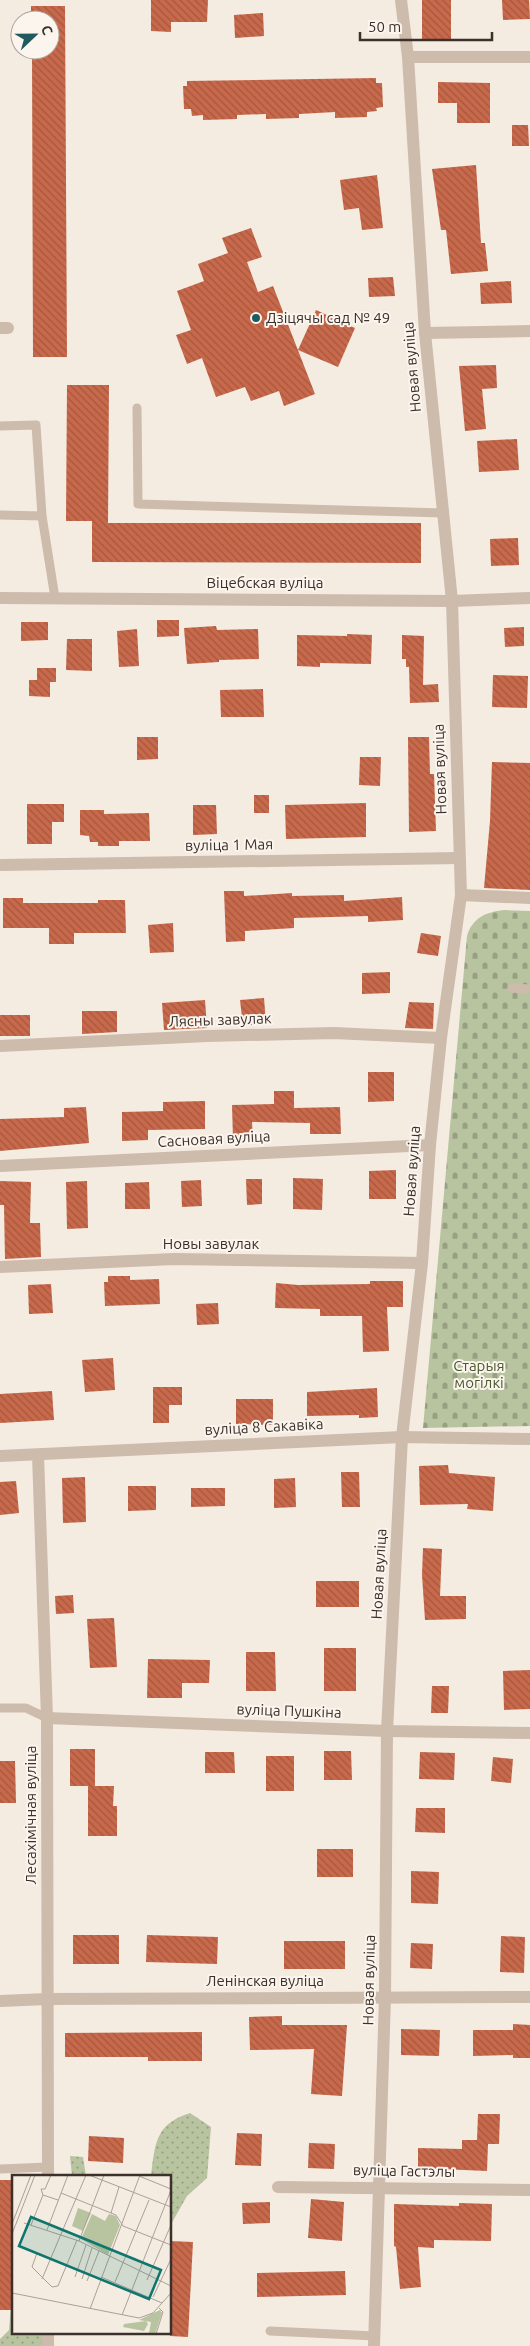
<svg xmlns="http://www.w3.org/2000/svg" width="530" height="2346" font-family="Ubuntu,sans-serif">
	<defs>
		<pattern id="grass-dots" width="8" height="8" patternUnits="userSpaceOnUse" patternTransform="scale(1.25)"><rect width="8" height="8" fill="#b8c4a0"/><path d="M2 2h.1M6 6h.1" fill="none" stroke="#97a083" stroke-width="1.8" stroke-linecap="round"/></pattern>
		<pattern id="cemetery-stones" width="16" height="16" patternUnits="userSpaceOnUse" patternTransform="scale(1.25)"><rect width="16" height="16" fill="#b8c4a0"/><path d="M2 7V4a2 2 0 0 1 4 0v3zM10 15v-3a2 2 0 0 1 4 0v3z" fill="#97a083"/></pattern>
		<pattern id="building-back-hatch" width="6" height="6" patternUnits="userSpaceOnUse" patternTransform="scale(1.25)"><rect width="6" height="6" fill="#c8694b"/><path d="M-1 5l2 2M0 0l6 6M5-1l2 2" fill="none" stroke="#a4573f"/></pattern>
	</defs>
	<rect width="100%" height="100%" fill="#f4ebe1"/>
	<g fill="url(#grass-dots)">
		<path d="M190,2113L211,2127L207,2178L187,2196L170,2226V2176H151C155,2144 155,2124 190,2113Z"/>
		<path d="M70,2156L83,2157L86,2176H72Z"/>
		<path d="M14,2270V2332H48V2346H0V2339L9,2330Z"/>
	</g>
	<path fill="url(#cemetery-stones)" d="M504,910L530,911V1426L423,1428L467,936C472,918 486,912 504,910Z"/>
	<g fill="url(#building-back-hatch)">
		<path d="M151,0H208L207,22H171V32L151,31Z"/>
		<rect x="422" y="0" width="29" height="39"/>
		<path d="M502,0H529L530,19L503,20Z"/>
		<path d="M31,6H65L67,357H33L32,50H50V20H31Z"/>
		<path d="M263,13L264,36L235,38L234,15Z"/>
		<path d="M376,78V83H382L383,107L376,108L377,111L367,112V117L335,118V112L299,114V118L266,119V114L237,115V119L203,120V115L192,116L191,109H184L183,86H187V81Z"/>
		<path d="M438,82L490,83V123H457V103H438Z"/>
		<path d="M512,125H528L529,146H512Z"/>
		<path d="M476,165L481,243H485L488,271L451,274L446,230H441L432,169Z"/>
		<path d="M377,175L383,228L362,230L359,208L344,210L340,180Z"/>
		<path d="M251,228L262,257L247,262L258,292L273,286L315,394L284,406L279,391L251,401L245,387L216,397L202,358L187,364L176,335L191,330L177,291L204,281L198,264L228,253L222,238Z"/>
		<path d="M393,277L395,296L369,297L368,278Z"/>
		<path d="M511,281L512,303L481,304L480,283Z"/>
		<path d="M316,310L355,328L338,367L298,350Z"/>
		<path d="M496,365L497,388L482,389L486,429L465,431L459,366Z"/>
		<path d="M67,385H109L108,523H421V563L92,562V521H66Z"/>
		<path d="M517,439L519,470L479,472L477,441Z"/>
		<path d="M518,538L519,565L491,566L490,539Z"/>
		<path d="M157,620H179V636L157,637Z"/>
		<path d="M21,622H48V640L21,641Z"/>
		<path d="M216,626L217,630L258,629L259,659L219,660V662L187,664L184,628Z"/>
		<path d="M524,627V646L505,647L504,628Z"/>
		<path d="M137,629L139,666L119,667L117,631Z"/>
		<path d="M347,634L372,635L371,664L320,663V667L297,666V635L347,636Z"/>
		<path d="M402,635L424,636L423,685L438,684L439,702L410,703L409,667H406V659H402Z"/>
		<path d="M67,639H92V671L66,670Z"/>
		<path d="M37,668H56V682H50V697L29,696V680H37Z"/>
		<path d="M493,675L528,676L527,708L492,707Z"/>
		<path d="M263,689L264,717H221L220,690Z"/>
		<path d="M137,737H158V759L137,760Z"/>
		<path d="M408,737H429L430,774H434L436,831L409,832Z"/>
		<path d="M360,757H381L380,786L359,785Z"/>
		<path d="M492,762L530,763V890L484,888L490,821Z"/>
		<rect x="254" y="795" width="15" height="18"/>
		<path d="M366,803V837L286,839L285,805Z"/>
		<path d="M27,804H64V822H52V844H27Z"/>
		<path d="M193,805H216L217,834L193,835Z"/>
		<path d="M80,810H104V814L149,813L150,841H119V846H98V842H90L89,836L80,835Z"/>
		<path d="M224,891H244V896L292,893V896L344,895V901L402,897L403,920L368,922V916L294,918V928L245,931V941L226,942Z"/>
		<path d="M3,898H23V903H98V900H125L126,933H74V944H49V928H3Z"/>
		<path d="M173,923L174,952L150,953L148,925Z"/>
		<path d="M421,933L441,936L438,956L417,953Z"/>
		<path d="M390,972V993L362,994V973Z"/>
		<path d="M264,998L266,1023L243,1026L240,1000Z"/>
		<path d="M205,1000L207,1028L164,1030L162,1003Z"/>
		<path d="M409,1002L434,1003L433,1029L405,1028Z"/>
		<path d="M82,1011H117V1032L82,1034Z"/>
		<rect x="0" y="1015" width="30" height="21"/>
		<path d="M368,1072H394V1101L368,1102Z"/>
		<path d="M274,1091H294V1108L340,1107L341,1134H310V1123L252,1122L253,1139H233L232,1105L274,1104Z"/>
		<path d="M205,1101V1129L148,1130V1140L122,1141V1112L163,1111V1102Z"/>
		<path d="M86,1107L89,1143L0,1151V1119L64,1117V1108Z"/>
		<path d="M396,1170V1199H369V1171Z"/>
		<path d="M293,1178L323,1179L322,1210L293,1209Z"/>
		<path d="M246,1179H262V1204L247,1205Z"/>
		<path d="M201,1180L202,1206L182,1207L181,1181Z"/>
		<path d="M0,1181L31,1182L30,1223H40L41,1257L5,1259L4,1205H0Z"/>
		<path d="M87,1181L88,1228L67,1229L66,1182Z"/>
		<path d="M149,1182L150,1209H125V1183Z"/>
		<path d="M108,1276H130V1280L159,1279L160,1304L105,1306L104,1282H108Z"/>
		<path d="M370,1281H403V1307H387L389,1351L363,1352L362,1316H320V1309L275,1308L276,1283L298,1285L370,1284Z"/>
		<path d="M51,1284L53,1313L29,1314L28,1285Z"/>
		<path d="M218,1303L219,1324L197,1325L196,1304Z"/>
		<path d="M113,1358L115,1390L85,1392L82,1360Z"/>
		<path d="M153,1387H182V1405H169V1423H153Z"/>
		<path d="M377,1388L378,1417L359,1418V1415L307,1416V1392Z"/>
		<path d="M52,1391L54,1420L0,1423V1394Z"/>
		<path d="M236,1399H273V1425L236,1424Z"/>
		<path d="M448,1465L449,1473L495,1477L493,1511L467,1509L468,1504L420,1505L419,1466Z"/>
		<path d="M341,1472H359L360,1507H342Z"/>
		<path d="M85,1477L86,1522L63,1523L62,1478Z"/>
		<path d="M295,1478L296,1507L274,1508V1479Z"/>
		<path d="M16,1481L19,1513L0,1515V1482Z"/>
		<path d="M128,1486H156V1510L128,1511Z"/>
		<path d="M191,1488H225V1506L191,1507Z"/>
		<path d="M423,1548L442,1549L440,1596H466V1619L425,1620L422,1575Z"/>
		<rect x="316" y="1581" width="43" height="26"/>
		<path d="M73,1595L74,1613L56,1614L55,1596Z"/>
		<path d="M114,1618L117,1667L90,1668L87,1619Z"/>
		<rect x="324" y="1648" width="32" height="43"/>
		<path d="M246,1652H275L276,1691H246Z"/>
		<path d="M148,1659L210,1660L209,1683H182V1698H147Z"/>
		<path d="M530,1670V1709L504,1710L503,1671Z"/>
		<path d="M432,1686H449L448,1713H431Z"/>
		<path d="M70,1749H95V1786H114L113,1806H117V1836H88V1786H70Z"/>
		<path d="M324,1751H351L352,1780H324Z"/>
		<path d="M205,1752H234L235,1773H205Z"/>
		<path d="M420,1752L455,1753L454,1780L419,1779Z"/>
		<rect x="266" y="1756" width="28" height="35"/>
		<path d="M493,1757L513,1759L511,1783L491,1781Z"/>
		<path d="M0,1761H15L16,1803H0Z"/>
		<path d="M416,1808H445V1833L415,1832Z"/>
		<rect x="317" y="1849" width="36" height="28"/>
		<path d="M411,1871L439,1872L438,1904L411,1903Z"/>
		<rect x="73" y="1935" width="46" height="29"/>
		<path d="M147,1935L218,1937L217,1964L146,1962Z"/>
		<path d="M501,1936L525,1937L524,1973L500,1972Z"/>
		<rect x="284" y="1941" width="61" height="28"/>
		<path d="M411,1943L433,1944L432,1969L410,1968Z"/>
		<path d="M282,2016V2025H347L342,2096L311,2094L314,2049L250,2050L249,2017Z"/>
		<path d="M513,2024L530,2025V2058H513V2055L473,2056V2030H513Z"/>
		<path d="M401,2029L440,2030L439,2056L401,2055Z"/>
		<path d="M202,2032V2061H148V2057H65V2033Z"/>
		<path d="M478,2114H500L499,2144H488L487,2171L418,2168V2148L462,2149V2140H477Z"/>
		<path d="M237,2133L262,2134L261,2166L235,2165Z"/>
		<path d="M89,2136L124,2138L123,2163L88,2161Z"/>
		<path d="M309,2143L335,2144L334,2169L308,2168Z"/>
		<path d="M0,2180H14V2270L11,2310H0Z"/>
		<path d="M311,2199L344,2202L342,2241L308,2238Z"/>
		<path d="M270,2202V2223L243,2224L242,2203Z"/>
		<path d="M459,2203L492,2204L491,2241L434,2240V2248L418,2247L421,2287L400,2289L396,2247L394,2246V2204L459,2206Z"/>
		<path d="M170,2241L193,2242L188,2337L170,2336Z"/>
		<path d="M345,2271L346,2295L257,2297V2273Z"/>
	</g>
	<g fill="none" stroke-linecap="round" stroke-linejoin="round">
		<g stroke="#cdbbac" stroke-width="9">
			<path d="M137,408L138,504L443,513"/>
			<path d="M0,426L36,425L42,516L0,515"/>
			<path d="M42,516L55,598"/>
			<path d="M512,988L530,989"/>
			<path d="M0,1708H26L47,1718"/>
			<path d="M0,2169L48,2167"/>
			<path d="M270,2331L375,2336"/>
		</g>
		<g stroke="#cdbbac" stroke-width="12">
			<path d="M408,57H530"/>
			<path d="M0,328H8"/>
			<path d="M425,333L530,331"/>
			<path d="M0,598L452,601L530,598"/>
			<path d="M0,865L459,858"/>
			<path d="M461,895L530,898"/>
			<path d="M0,1046L207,1036L334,1033L441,1038"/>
			<path d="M0,1166L430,1145"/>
			<path d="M0,1267L174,1259L422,1263"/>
			<path d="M38,1455L47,1718L48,2176"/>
			<path d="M0,1456L402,1437L530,1439"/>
			<path d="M47,1718L387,1731L530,1733"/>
			<path d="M0,2001L47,1999L530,1997"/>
			<path d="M278,2187L530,2190"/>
			<path d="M48,2332V2346"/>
			<path d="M374,2346L385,1997L387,1731L402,1437L422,1263L430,1145L441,1038L461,895L452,601L425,333L408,57L401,0"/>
		</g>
	</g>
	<circle fill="#1f5a5e" stroke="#fbf5ee" stroke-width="2" cx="256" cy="318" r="5"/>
	<g text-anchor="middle" stroke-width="4" stroke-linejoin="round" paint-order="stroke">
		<g font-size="15" fill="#3b302b" stroke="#fbf5ee" text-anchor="start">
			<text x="266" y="323">Дзіцячы сад № 49</text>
		</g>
		<g font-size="15" fill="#3b302b" stroke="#fbf5ee">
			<text transform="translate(412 367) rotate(-95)" y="5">Новая вуліца</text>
			<text x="265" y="588">Віцебская вуліца</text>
			<text transform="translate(440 769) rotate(-92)" y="5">Новая вуліца</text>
			<text transform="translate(229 845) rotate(-1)" y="5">вуліца 1 Мая</text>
			<text transform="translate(220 1020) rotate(-2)" y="5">Лясны завулак</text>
			<text transform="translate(214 1139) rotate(-3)" y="5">Сасновая вуліца</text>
			<text transform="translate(412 1171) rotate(-86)" y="5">Новая вуліца</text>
			<text x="211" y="1249">Новы завулак</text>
			<text transform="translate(264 1427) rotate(-3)" y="5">вуліца 8 Сакавіка</text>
			<text transform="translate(379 1574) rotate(-87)" y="5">Новая вуліца</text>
			<text transform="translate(289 1711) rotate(2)" y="5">вуліца Пушкіна</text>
			<text transform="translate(31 1815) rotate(-90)" y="5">Лесахімічная вуліца</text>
			<text transform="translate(369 1980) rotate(-89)" y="5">Новая вуліца</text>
			<text x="265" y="1986">Ленінская вуліца</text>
			<text transform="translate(404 2171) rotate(1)" y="5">вуліца Гастэлы</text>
		</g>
		<g font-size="15" fill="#4a5a2e" stroke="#fbf5ee">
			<text x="479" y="1371">Старыя<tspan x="479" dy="17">могілкі</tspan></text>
		</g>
	</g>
	<g transform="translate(12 2175)">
		<rect width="159" height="159" fill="#f4ebe1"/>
		<path d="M148,135L150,138L143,159L137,158L139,147L127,145Z" fill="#b8c4a0"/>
		<path d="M134,146L136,149L132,156L111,152L112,149Z" fill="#b8c4a0"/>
		<path d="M66,33L79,38L71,56L60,51ZM80,39L93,46L97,39L104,41L108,50L96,80L69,64Z" fill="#b8c4a0"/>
		<path fill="none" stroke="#aaa098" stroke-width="1" d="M77,0L159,32M127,1L159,14M49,18L104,40L111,51L159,70M31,20L46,25M99,38L107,12M12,48L67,66L159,111M0,49L19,0M19,50L31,20L29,14H33L39,0M35,55L56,0M0,59L23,0M67,66L92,0M25,78L20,92L40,112L46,111L65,65M63,102L74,70M89,102L150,128M30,104L74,0M70,104L80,73M135,105L159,50M75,106L87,76M103,107L137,25M0,118L127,143L141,138L159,118M141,122L159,84M78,134L128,0M110,140L159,15M144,159L151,137L147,133"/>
		<path fill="#0f766e" fill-opacity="0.15" stroke="#0f766e" stroke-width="2.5" d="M19,42L149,95L137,124L7,71Z"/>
		<rect width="159" height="159" fill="none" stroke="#3b302b" stroke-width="2.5"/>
	</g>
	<g transform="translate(35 35) rotate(68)"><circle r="24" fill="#fbf5ee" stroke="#aea6a0"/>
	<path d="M0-4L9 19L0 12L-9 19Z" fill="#1f5a5e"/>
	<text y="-8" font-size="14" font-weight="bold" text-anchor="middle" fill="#3b302b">С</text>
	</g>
	<path d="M360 32v8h132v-8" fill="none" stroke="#3b302b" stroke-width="2.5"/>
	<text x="368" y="32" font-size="15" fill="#3b302b" stroke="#fbf5ee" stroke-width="4" paint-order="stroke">50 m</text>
</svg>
